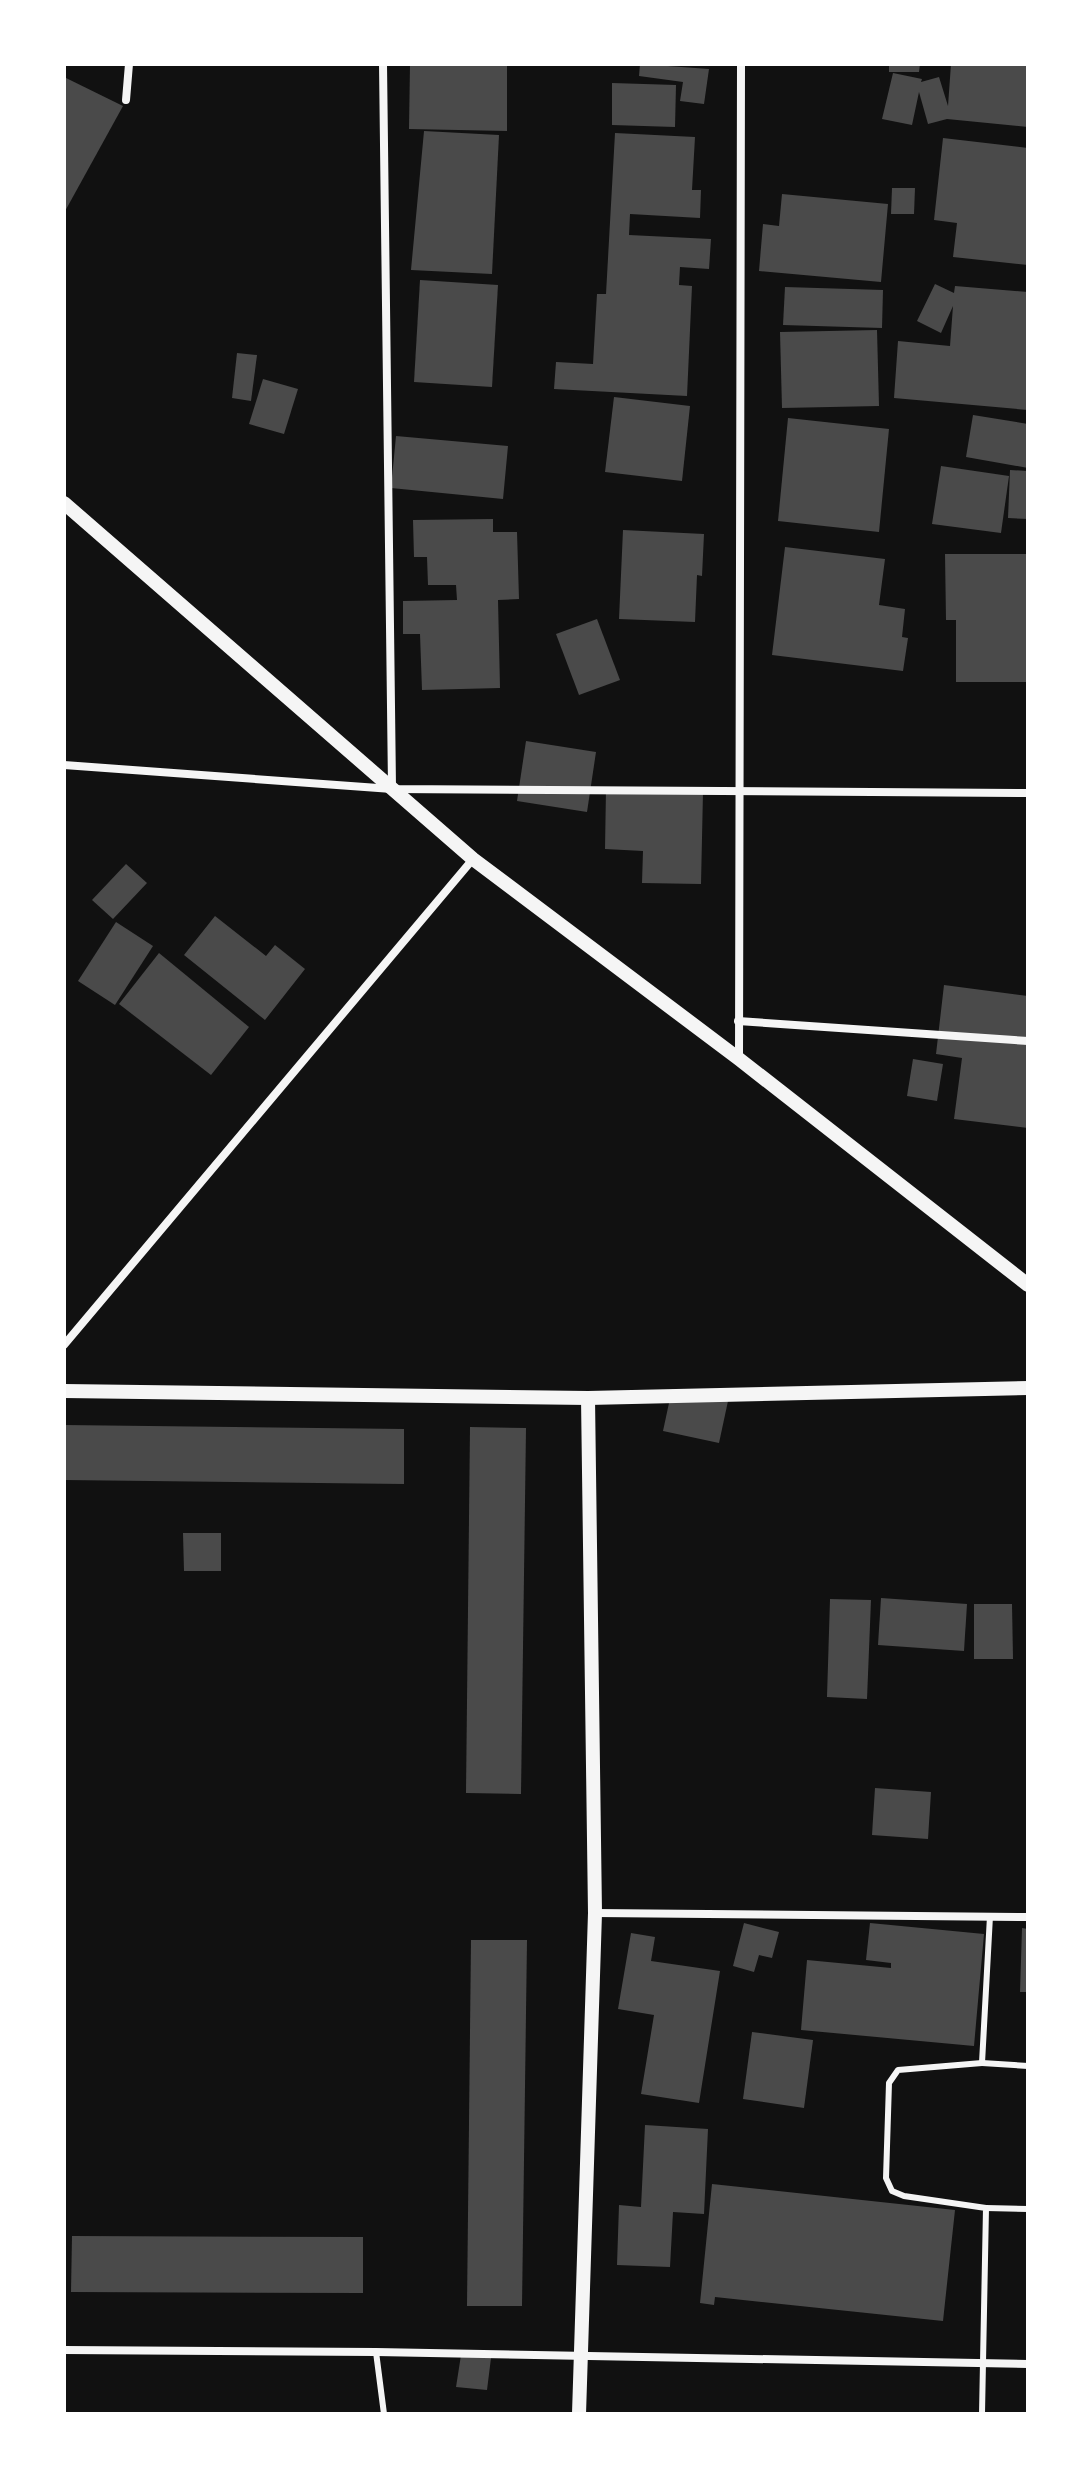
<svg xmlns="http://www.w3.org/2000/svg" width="1092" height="2478" font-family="Jost,sans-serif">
	<rect width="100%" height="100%" fill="#111"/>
	<g fill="#4a4a4a">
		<path d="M410,64H507V131L409,129Z"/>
		<path d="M640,64L709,69L704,104L680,101L683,82L639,76Z"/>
		<path d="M889,64H920L919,72H889Z"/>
		<path d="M951,64H1028V127L947,119L928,124L919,92L912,125L882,119L893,73L922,79L921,82L939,77L948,106Z"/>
		<path d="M64,77L123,106L64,213Z"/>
		<path d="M612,83L676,85L675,127L612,125Z"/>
		<path d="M424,131L499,135L492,274L411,270Z"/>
		<path d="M615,133L695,137L692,190H701L700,218L630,214L629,235L711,239L709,269L680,267L679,285L692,286L687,396L554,389L556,362L593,364L597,294H606Z"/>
		<path d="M943,138L1028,148V265L953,257L957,223L934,220Z"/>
		<path d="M892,188H915L914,214H891Z"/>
		<path d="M782,194L888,204L881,282L759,271L763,224L779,226Z"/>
		<path d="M420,280L498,285L492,387L414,382Z"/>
		<path d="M935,284L954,293L955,286L1028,292V410L894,398L898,341L950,346L953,306L941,333L917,321Z"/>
		<path d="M785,287L883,290L882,328L783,325Z"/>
		<path d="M877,330L879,406L782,408L780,332Z"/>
		<path d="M237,353L257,355L251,401L232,398Z"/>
		<path d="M263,379L298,389L284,434L249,424Z"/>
		<path d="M614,397L690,406L682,481L605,472Z"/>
		<path d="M973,415L1028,424V468L966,457Z"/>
		<path d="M788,418L889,429L879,532L778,521Z"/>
		<path d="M396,436L508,446L503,499L391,488Z"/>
		<path d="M941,466L1009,476L1001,533L932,524Z"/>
		<path d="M1010,470L1028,471V519L1008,518Z"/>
		<path d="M493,519V532H517L519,599L498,600L500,688L422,690L420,634H403V601L457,600L456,585H428L427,557H414L413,520Z"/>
		<path d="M623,530L704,534L702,576L697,575L695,622L619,619Z"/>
		<path d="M785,547L885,559L879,605L905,609L902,637L908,638L903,671L772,655Z"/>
		<path d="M945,554H1028V682H956V620H946Z"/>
		<path d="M597,619L620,680L579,695L556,634Z"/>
		<path d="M526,741L596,752L587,812L517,801Z"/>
		<path d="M606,789L703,792L701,884L642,883L643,851L605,849Z"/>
		<path d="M126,864L147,883L113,919L92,900Z"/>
		<path d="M215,916L266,956L275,945L305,969L265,1020L184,955Z"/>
		<path d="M116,922L153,946L115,1005L78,981Z"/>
		<path d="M159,953L249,1027L211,1075L119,1004Z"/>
		<path d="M944,985L1028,996V1128L954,1119L962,1058L936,1054Z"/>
		<path d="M913,1059L943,1064L937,1101L907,1096Z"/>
		<path d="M672,1389L728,1401L719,1443L663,1431Z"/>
		<path d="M64,1425L404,1429V1484L64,1480Z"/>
		<path d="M470,1427L526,1428L521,1794L466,1793Z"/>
		<path d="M183,1533H221V1571H184Z"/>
		<path d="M881,1598L967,1604L964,1651L878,1645Z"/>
		<path d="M830,1599L871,1600L867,1699L827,1697Z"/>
		<path d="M974,1604H1012L1013,1659H974Z"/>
		<path d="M875,1788L931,1792L928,1839L872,1835Z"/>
		<path d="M744,1923L779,1932L772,1958L759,1955L754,1972L733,1966Z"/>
		<path d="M870,1923L984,1934L974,2046L801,2030L807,1960L891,1968V1963L866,1960Z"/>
		<path d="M1022,1928L1028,1929V1992H1020Z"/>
		<path d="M631,1933L655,1937L651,1961L720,1971L699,2103L641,2094L654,2015L618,2009Z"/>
		<path d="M471,1940H527L522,2306H467Z"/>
		<path d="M752,2032L813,2040L804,2108L743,2099Z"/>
		<path d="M645,2125L708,2129L704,2214L673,2212L670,2267L617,2265L619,2205L641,2207Z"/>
		<path d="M712,2184L955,2210L943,2321L715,2297L714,2305L700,2303Z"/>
		<path d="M72,2236L363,2237V2293L71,2292Z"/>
		<path d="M461,2355L491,2358L487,2390L456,2387Z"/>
	</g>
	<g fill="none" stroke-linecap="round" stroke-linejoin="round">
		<g stroke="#f5f5f5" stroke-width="6">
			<path d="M982,2063L1028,2066"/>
			<path d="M986,2208L1028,2209"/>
			<path d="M376,2352L384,2414"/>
			<path d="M982,2414L986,2208L904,2196L892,2191L886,2178L889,2083L898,2070L982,2063L990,1916"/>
		</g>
		<g stroke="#f5f5f5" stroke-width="8">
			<path d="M383,64L392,787"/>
			<path d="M126,100L129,64"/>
			<path d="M64,765L392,789L1028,793"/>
			<path d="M738,1021L1028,1041"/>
			<path d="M739,1059L741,64"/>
			<path d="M64,1345L473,859"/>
			<path d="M595,1913L1028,1917"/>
			<path d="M64,2350L376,2352L1028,2364"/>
		</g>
		<g stroke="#f5f5f5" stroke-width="14">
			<path d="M64,503L473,859L739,1059L1028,1285"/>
			<path d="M64,1391L588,1398L1028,1388"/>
			<path d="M579,2414L595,1913L588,1398"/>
		</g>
	</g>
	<rect width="1092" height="2478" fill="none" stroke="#ffffff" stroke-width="132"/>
</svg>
